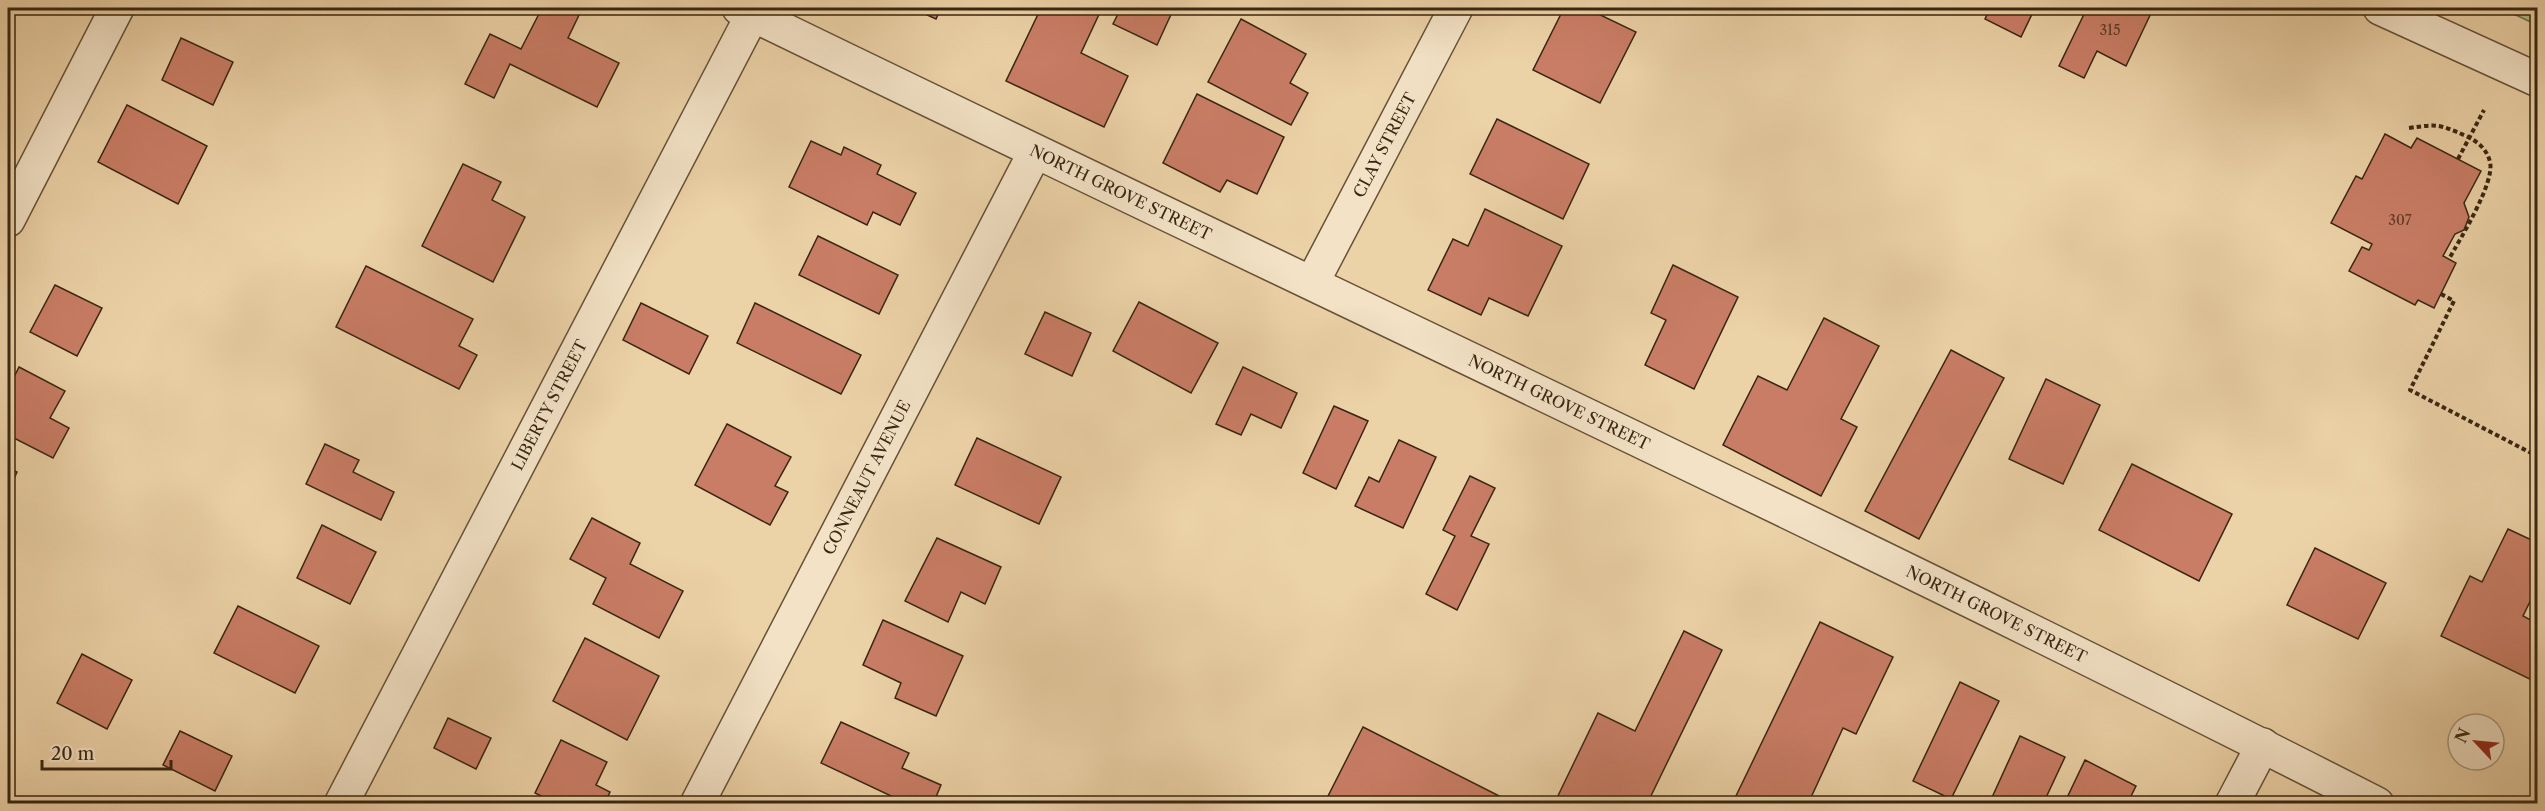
<svg xmlns="http://www.w3.org/2000/svg" width="2545" height="811" font-family="'Libre Caslon Text',serif">
	<rect width="100%" height="100%" fill="#ecd2a7"/>
	<filter id="stains"><feTurbulence type="fractalNoise" baseFrequency=".00333" numOctaves="4"/><feColorMatrix values="0 0 0 0 .2 0 0 0 0 .09 0 0 0 0 .02 0 0 0 .5 -.17"/></filter>
	<radialGradient id="worn" r=".72"><stop offset=".6" stop-color="#630" stop-opacity="0"/><stop offset="1" stop-color="#630" stop-opacity=".3"/></radialGradient>
	<path fill="#b3bd8a" stroke="#76724e" stroke-width="1.5" d="M2501,8H2537V25Z"/>
	<g fill="#c97d66" stroke="#392612" stroke-width="1.5">
		<path d="M542,8H574L581,11L568,38L619,63L597,107L510,64L494,98L465,84L490,34L521,49Z"/>
		<path d="M912,8H941L936,19Z"/>
		<path d="M1041,8H1102L1081,53L1128,76L1104,127L1006,81Z"/>
		<path d="M1121,8H1174L1157,45L1113,24Z"/>
		<path d="M1564,8H1586L1636,32L1600,103L1533,70Z"/>
		<path d="M1990,8H2035L2021,37L1985,19Z"/>
		<path d="M2087,8L2153,9L2126,66L2097,51L2084,78L2059,66Z"/>
		<path d="M1241,19L1306,54L1290,83L1308,93L1291,125L1208,82Z"/>
		<path d="M181,38L233,62L213,105L162,80Z"/>
		<path d="M1197,94L1284,137L1257,194L1227,180L1220,192L1163,163Z"/>
		<path d="M127,105L207,146L178,204L98,162Z"/>
		<path d="M1497,119L1589,164L1563,219L1470,174Z"/>
		<path d="M2385,134L2411,148L2417,138L2481,171L2464,203L2469,217L2464,230L2455,234L2443,256L2456,263L2434,308L2418,300L2415,305L2349,271L2362,247L2369,250L2372,244L2331,223L2356,176L2362,179Z"/>
		<path d="M811,141L841,155L844,147L881,165L877,174L916,193L900,225L873,212L867,225L789,187Z"/>
		<path d="M463,164L501,182L492,200L525,217L493,282L422,246Z"/>
		<path d="M1485,209L1562,246L1528,316L1489,298L1481,315L1428,290L1453,239L1468,246Z"/>
		<path d="M818,236L898,275L879,314L799,275Z"/>
		<path d="M1673,265L1738,297L1694,389L1645,365L1666,320L1651,313Z"/>
		<path d="M366,266L473,319L459,346L477,355L459,389L336,327Z"/>
		<path d="M55,285L102,308L77,356L30,332Z"/>
		<path d="M1139,302L1218,343L1191,393L1113,351Z"/>
		<path d="M641,303L708,336L689,374L623,340Z"/>
		<path d="M755,303L861,355L841,394L737,343Z"/>
		<path d="M1045,312L1091,333L1072,376L1025,354Z"/>
		<path d="M1824,318L1879,346L1841,419L1857,427L1821,496L1723,445L1758,376L1787,390Z"/>
		<path d="M1951,350L2004,378L1919,539L1865,511Z"/>
		<path d="M19,367L65,391L50,418L69,428L53,458L8,435V377L13,379Z"/>
		<path d="M1243,367L1297,393L1281,428L1251,414L1241,435L1216,424Z"/>
		<path d="M2046,379L2100,405L2063,484L2009,459Z"/>
		<path d="M1334,406L1368,421L1336,489L1303,473Z"/>
		<path d="M727,424L791,457L775,486L788,492L770,525L695,485Z"/>
		<path d="M977,438L1061,477L1039,524L955,485Z"/>
		<path d="M1399,440L1436,457L1403,528L1355,506L1369,477L1379,482Z"/>
		<path d="M325,444L359,460L353,472L394,492L381,520L306,484Z"/>
		<path d="M2132,464L2232,514L2199,581L2099,530Z"/>
		<path d="M8,467L17,472L8,492Z"/>
		<path d="M1470,476L1495,488L1471,536L1489,544L1457,610L1426,594L1455,536L1443,530Z"/>
		<path d="M592,518L640,543L630,564L683,591L659,638L593,604L606,578L570,559Z"/>
		<path d="M322,525L376,552L350,604L297,578Z"/>
		<path d="M2508,529L2538,543V585L2523,616L2538,624V683L2441,636L2470,576L2482,582Z"/>
		<path d="M937,538L1001,567L985,604L961,592L948,622L905,601Z"/>
		<path d="M2315,548L2386,583L2358,639L2287,605Z"/>
		<path d="M238,606L319,646L295,693L214,653Z"/>
		<path d="M883,620L963,656L936,716L895,698L901,683L863,665Z"/>
		<path d="M1820,622L1893,657L1856,734L1843,728L1808,804H1746L1735,798Z"/>
		<path d="M1684,631L1722,650L1647,804H1554L1598,713L1635,731Z"/>
		<path d="M585,638L659,676L627,740L553,701Z"/>
		<path d="M82,654L132,680L107,729L57,703Z"/>
		<path d="M1960,682L1999,701L1951,799L1913,781Z"/>
		<path d="M448,718L491,738L476,769L434,748Z"/>
		<path d="M841,722L909,753L902,768L941,785L933,804H908L821,763Z"/>
		<path d="M1363,727L1509,801L1508,804H1324Z"/>
		<path d="M180,731L232,756L215,791L163,765Z"/>
		<path d="M2020,736L2065,757L2043,804H1989Z"/>
		<path d="M561,740L607,762L596,785L610,792L604,804H557L535,793Z"/>
		<path d="M2085,760L2136,786L2127,804H2064Z"/>
	</g>
	<g fill="none" stroke-linecap="round" stroke-linejoin="round">
		<defs>
			<g id="minor">
				<path d="M8,220L117,8"/>
				<path id="s1" d="M341,804L756,8"/>
				<path d="M2232,804L2263,745"/>
			</g>
			<g id="tertiary">
				<path id="s2" d="M739,8C1285,274 1836,528 2377,804"/>
				<path d="M2380,8L2538,80"/>
				<path id="s3" d="M1312,283L1456,8"/>
				<path id="s4" d="M697,804L1035,152"/>
			</g>
		</defs>
		<use href="#minor" stroke="#665137" stroke-width="36"/>
		<use href="#tertiary" stroke="#665137" stroke-width="36"/>
		<g stroke="#392612" stroke-width="4" stroke-dasharray="4.5 3" stroke-linecap="butt">
			<path d="M2409,128C2438,124 2439,124 2466,136C2477,141 2487,149 2490,162C2495,183 2460,239 2449,259"/>
			<path d="M2458,159L2484,110"/>
			<path d="M2441,294L2454,301L2410,390L2533,454L2538,446"/>
		</g>
		<use href="#minor" stroke="#f3e2c6" stroke-width="33"/>
		<use href="#tertiary" stroke="#f3e2c6" stroke-width="33"/>
	</g>
	<g text-anchor="middle" stroke-width="4.5" stroke-linejoin="round" paint-order="stroke">
		<g font-size="14" fill="#5d3c27">
			<text x="2110" y="35">315</text>
			<text x="2400" y="225">307</text>
		</g>
		<g font-size="16" fill="#392612" stroke="#f3e2c6">
			<text dy="6" stroke="none"><textPath href="#s3" startOffset="156">CLAY STREET</textPath></text>
			<text dy="6" stroke="none"><textPath href="#s2" startOffset="424">NORTH GROVE STREET</textPath></text>
			<text dy="6" stroke="none"><textPath href="#s2" startOffset="910">NORTH GROVE STREET</textPath></text>
			<text dy="6" stroke="none"><textPath href="#s1" startOffset="450">LIBERTY STREET</textPath></text>
			<text dy="6" stroke="none"><textPath href="#s4" startOffset="368">CONNEAUT AVENUE</textPath></text>
			<text dy="6" stroke="none"><textPath href="#s2" startOffset="1396">NORTH GROVE STREET</textPath></text>
		</g>
	</g>
	<rect width="2545" height="811" fill="none" stroke="#ecd2a7" stroke-width="30"/>
	<rect x="9" y="9" width="2527" height="793" fill="none" stroke="#392612" stroke-width="3"/>
	<rect x="15" y="15" width="2515" height="781" fill="none" stroke="#392612" stroke-width="1.5"/>
	<g transform="translate(2476 742) rotate(296)"><circle r="28" fill="#f3e2c6" stroke="#a9977e" stroke-width="1.5"/>
	<path d="M0-4.5L10 22L0 15L-10 22Z" fill="#8f2418"/>
	<text y="-9" font-size="16" font-weight="bold" text-anchor="middle" fill="#392612">N</text>
	</g>
	<path d="M42 760v9h129v-9" fill="none" stroke="#392612" stroke-width="3"/>
	<text x="51" y="760" font-size="18" fill="#392612" stroke="#f3e2c6" stroke-width="4.5" paint-order="stroke">20 m</text>
	<rect width="100%" height="100%" filter="url(#stains)"/>
	<rect width="100%" height="100%" fill="url(#worn)"/>
</svg>
